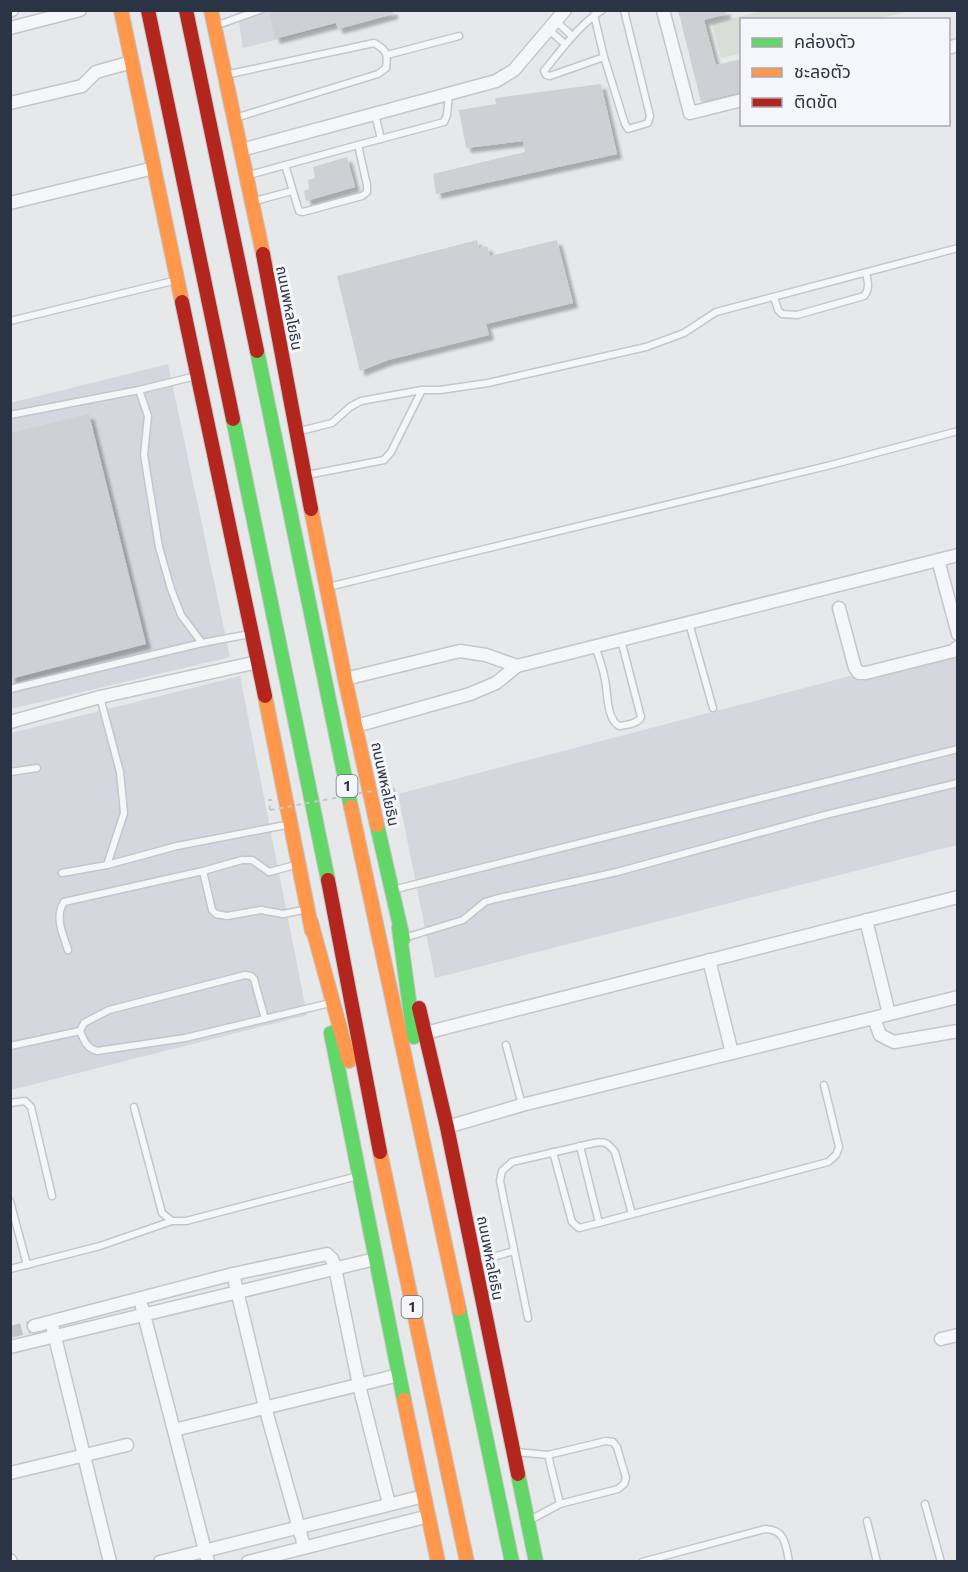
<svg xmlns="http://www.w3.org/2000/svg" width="968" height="1572" font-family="Commissioner,'Noto Sans Thai',sans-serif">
	<defs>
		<filter id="shadow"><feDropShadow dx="5" dy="5" stdDeviation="1.5" flood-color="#0004"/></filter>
	</defs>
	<rect width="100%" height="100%" fill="#e6e8ea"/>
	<g fill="#d4d7dd">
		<path d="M377,10L378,14L243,48L237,11Z"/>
		<path d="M168,364L230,657L11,709L10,403Z"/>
		<path d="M957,648V845L435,978L398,794Z"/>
		<path d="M240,676L307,1015L11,1090V733Z"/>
	</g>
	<path fill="#d6ded6" d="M762,11V10L912,11L876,19L742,20L741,53L721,58L712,23Z"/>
	<g fill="#ced0d3" filter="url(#shadow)">
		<path d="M282,10H393V14L338,29L336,23L275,39L269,14Z"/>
		<path d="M678,10H726V14L704,20L716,65L741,59V92L701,102Z"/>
		<path d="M601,84L617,154L436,194L433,174L525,152L523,141L466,148L459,110L496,104L495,98Z"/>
		<path d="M347,157L355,187L306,201L304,191L309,189L308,180L315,178L313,167Z"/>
		<path d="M477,240L479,248L487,246L490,256L557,240L573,303L486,324L489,335L388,360L360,371L337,276Z"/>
		<path d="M89,414L146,644L10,679V433Z"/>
	</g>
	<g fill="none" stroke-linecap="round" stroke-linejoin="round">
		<path stroke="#c1c4c9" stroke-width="12" stroke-dasharray="12 6" stroke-linecap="butt" d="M10,1332L34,1326"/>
		<defs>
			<g id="lane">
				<path d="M594,15L604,57L550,76L546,75L544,71C562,49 578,26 602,10"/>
				<path d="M556,21L572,36"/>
				<path d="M215,26L260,10"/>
				<path d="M549,30L565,44"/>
				<path d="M387,55L459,36"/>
				<path d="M604,57L625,124L628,129L648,123L650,116L624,10"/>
				<path d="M225,75L374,43C387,50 388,54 386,68L378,74L235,118"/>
				<path d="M375,114L381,139"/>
				<path d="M358,145L444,122L447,115L449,94"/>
				<path d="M249,175L358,145L367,185V192L362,196L303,212L299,211L285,165"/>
				<path d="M255,201L292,191"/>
				<path d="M774,297L778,310L782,314L797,315L864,296C870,289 868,282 866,273"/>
				<path d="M10,321L177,280"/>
				<path d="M139,390L148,416L144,455L159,547L171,589L181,615L202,643"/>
				<path d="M10,415L139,390L196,376"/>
				<path d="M296,432L332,423L350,407L361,401L422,390H440L488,383L646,347L684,333L716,312L958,248"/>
				<path d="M307,475L384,460L391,452L422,390"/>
				<path d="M328,587L831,465L958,431"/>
				<path d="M689,623L713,708"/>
				<path d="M595,646C599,657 603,668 605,680C608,693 606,718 619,726C626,725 638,724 641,717L621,640"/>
				<path d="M10,689L202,643L250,634"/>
				<path d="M100,697L120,772L124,813L107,865"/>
				<path d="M10,772L37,768"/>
				<path d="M299,864L269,872L252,860H242L203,871L212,910L216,914L227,916L261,910L283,914L308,909"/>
				<path d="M62,873L107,865L177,846L291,824"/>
				<path d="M392,890L958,749"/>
				<path d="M404,938L463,920L485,902L495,899L617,872L825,815L958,783"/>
				<path d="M68,950C63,934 54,917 64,902L203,871"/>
				<path d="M80,1031C84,1040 86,1048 97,1051L185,1038L326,1004"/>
				<path d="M506,1045L522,1105"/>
				<path d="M10,1046L80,1031L84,1023L109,1010L245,975L251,976L254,979L265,1019"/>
				<path d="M10,1103L25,1101L31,1107L52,1196"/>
				<path d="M134,1107L162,1213L172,1221H186L358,1176"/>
				<path d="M580,1146L599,1223"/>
				<path d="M553,1152L572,1222L579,1228L599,1223L828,1162L836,1155L839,1147L824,1085"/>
				<path d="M10,1201L27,1265"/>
				<path d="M475,1262L514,1251"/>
				<path d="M10,1269L100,1246L172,1221"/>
				<path d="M528,1318L500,1181L502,1171L512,1162L594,1143C605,1141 608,1143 615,1152L632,1214"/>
				<path d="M516,1452L548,1455L560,1504L528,1521"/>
				<path d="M548,1455L606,1441L613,1442L617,1447L626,1478L624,1484L618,1489L560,1504"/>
				<path d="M925,1504L941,1562"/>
				<path d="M867,1521L877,1562"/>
				<path d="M642,1562L765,1529C785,1529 786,1545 789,1562"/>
			</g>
			<g id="street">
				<path d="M663,10L690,113L742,100"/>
				<path d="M10,11L12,10"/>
				<path d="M10,28L80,10"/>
				<path d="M948,48L958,45"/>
				<path d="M10,103L82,86L96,72L132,62"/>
				<path d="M241,150L496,81L514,70L565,10"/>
				<path d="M10,203L154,168"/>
				<path d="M938,560L958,634"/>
				<path d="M839,608L855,668L859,673H866L953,651L958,647"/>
				<path d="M345,679L460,651L486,655L517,666"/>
				<path d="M10,722L100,697L258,662"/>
				<path d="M356,726L470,694L496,683L517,666L958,555"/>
				<path d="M866,920L889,1014"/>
				<path d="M709,960L732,1053"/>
				<path d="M874,1018L880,1035L894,1042L958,1031"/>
				<path d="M425,1033L958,897"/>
				<path d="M447,1127L522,1105L958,997"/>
				<path d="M233,1274L265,1407L304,1546"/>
				<path d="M142,1307L208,1562"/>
				<path d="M34,1326L233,1274L327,1254L332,1259L335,1268L359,1385L389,1504"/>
				<path d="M53,1329L110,1562"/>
				<path d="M941,1339L958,1335"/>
				<path d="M10,1347L375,1259"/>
				<path d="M174,1430L399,1375"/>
				<path d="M10,1473L127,1445"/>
				<path d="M10,1560L11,1562"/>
				<path d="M160,1562L424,1496"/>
				<path d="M248,1562L429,1516"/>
			</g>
			<g id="fast">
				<path d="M257,351L351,807"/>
				<path d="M233,419L328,880"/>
				<path d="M377,825L403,939"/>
				<path d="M399,928L414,1037"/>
				<path d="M331,1033L404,1400"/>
				<path d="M459,1309L512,1562"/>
				<path d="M518,1474L536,1562"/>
			</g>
			<g id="slow">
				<path d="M121,10L182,302"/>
				<path d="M211,10L263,254"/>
				<path d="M311,509L345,679L377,825"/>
				<path d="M265,696L312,931"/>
				<path d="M351,807L459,1309"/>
				<path d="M311,922L349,1061"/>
				<path d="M380,1152L467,1562"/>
				<path d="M404,1400L438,1562"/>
			</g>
			<g id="jam">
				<path d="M148,10L233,419"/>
				<path d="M186,10L257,351"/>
				<path d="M263,254L311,509"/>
				<path d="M182,302L265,696"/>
				<path d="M328,880L380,1152"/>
				<path d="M419,1008L447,1127L518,1474"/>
			</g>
		</defs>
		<use href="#lane" stroke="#c4c6c8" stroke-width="9"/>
		<use href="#street" stroke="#c4c6c8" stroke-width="15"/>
		<use href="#fast" stroke="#c4c6c8" stroke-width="16"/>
		<use href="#slow" stroke="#c4c6c8" stroke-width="16"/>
		<use href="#jam" stroke="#c4c6c8" stroke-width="16"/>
		<g stroke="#c5c6ca" stroke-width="2" stroke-dasharray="4.5 4.5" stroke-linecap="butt">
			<path d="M387,805L395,801L394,787"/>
			<path d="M270,810L269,800H272"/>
		</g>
		<use href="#lane" stroke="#f5f6f7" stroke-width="6"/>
		<use href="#street" stroke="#f5f6f7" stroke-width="12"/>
		<use href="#fast" stroke="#63d668" stroke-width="14"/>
		<use href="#slow" stroke="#ff974d" stroke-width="14"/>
		<use href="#jam" stroke="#b3261e" stroke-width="14"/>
		<path stroke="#c5c6ca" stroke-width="2" stroke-dasharray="4.5 4.5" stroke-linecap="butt" d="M270,810L394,787"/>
	</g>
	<g text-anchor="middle" stroke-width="6" stroke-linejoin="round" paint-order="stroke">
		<g fill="#f4f6f9" stroke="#676e7b" stroke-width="1.5">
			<rect x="336.5" y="775" width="21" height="22" rx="4.5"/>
			<rect x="401.5" y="1296" width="21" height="22" rx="4.5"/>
		</g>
		<g font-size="14" font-weight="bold" fill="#2b3445">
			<text x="347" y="791">1</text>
			<text x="412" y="1312">1</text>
		</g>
		<g font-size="15" fill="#2b3445" stroke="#f4f6f9">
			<text transform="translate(289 308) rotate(79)" y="5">ถนนพหลโยธิน</text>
			<text transform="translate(385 784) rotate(78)" y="5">ถนนพหลโยธิน</text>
			<text transform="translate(490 1258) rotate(79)" y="5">ถนนพหลโยธิน</text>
		</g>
	</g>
	<rect width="968" height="1572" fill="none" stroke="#2b3445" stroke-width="24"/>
	<rect x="740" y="18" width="210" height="108" fill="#f4f6f9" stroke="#a4a8b1" stroke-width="1.5"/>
	<rect x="752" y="38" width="30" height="9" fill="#63d668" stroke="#a4a8b1" stroke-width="1.5"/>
	<text x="794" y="48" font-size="18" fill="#2b3445">คล่องตัว</text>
	<rect x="752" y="68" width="30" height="9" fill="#ff974d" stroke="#a4a8b1" stroke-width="1.5"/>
	<text x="794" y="78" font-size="18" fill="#2b3445">ชะลอตัว</text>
	<rect x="752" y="98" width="30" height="9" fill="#b3261e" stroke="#a4a8b1" stroke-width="1.5"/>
	<text x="794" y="108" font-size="18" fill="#2b3445">ติดขัด</text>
</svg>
